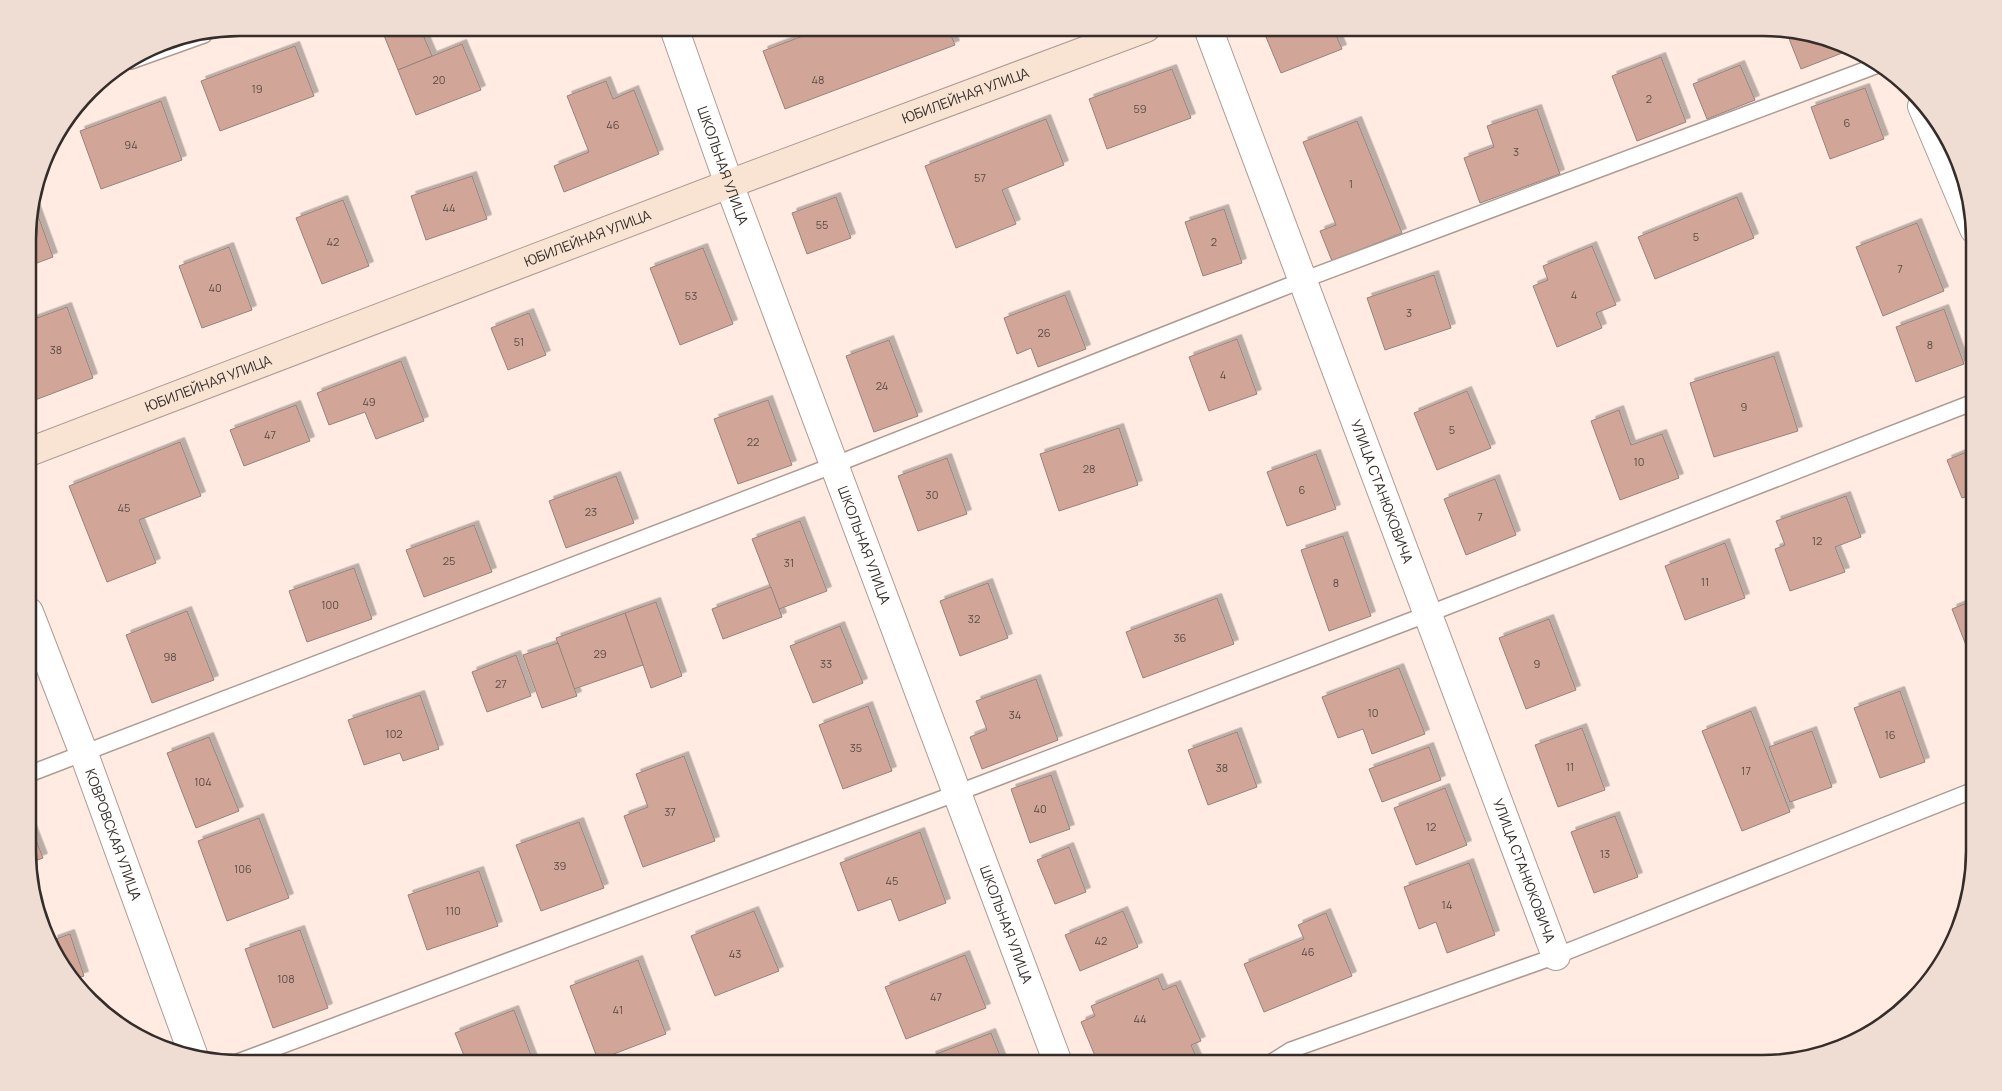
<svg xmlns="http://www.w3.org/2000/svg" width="2002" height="1091" font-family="Manrope,sans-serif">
	<defs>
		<filter id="shadow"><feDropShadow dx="4.5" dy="-4.5" stdDeviation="0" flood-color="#0004"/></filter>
	</defs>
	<rect width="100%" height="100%" fill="#ffebe2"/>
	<g fill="#d1a698" stroke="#96837d" filter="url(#shadow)">
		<path d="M381,28H420L432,56L398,70Z"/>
		<path d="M824,28H948L955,45L785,109L763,51Z"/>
		<path d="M1288,28H1333L1342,49L1281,73L1266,37Z"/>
		<path d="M1786,31L1817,35L1850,50L1801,69Z"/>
		<path d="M462,44L481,90L416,115L398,70Z"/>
		<path d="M295,46L314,96L220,131L201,81Z"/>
		<path d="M1661,57L1686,122L1637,141L1612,76Z"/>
		<path d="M1740,65L1755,100L1707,119L1693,84Z"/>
		<path d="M1172,69L1191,118L1107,149L1089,99Z"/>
		<path d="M606,81L613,99L634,90L659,154L564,192L554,166L589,152L567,96Z"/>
		<path d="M1865,88L1884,139L1830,159L1811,107Z"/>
		<path d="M161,101L182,160L101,189L80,131Z"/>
		<path d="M1537,109L1560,174L1480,203L1464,158L1494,147L1487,126Z"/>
		<path d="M1046,119L1064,165L1002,190L1016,224L956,248L925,166Z"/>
		<path d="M1357,121L1402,233L1332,261L1320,231L1336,225L1303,142Z"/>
		<path d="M472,176L487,219L426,240L411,196Z"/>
		<path d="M836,197L851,238L807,254L792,213Z"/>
		<path d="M1737,197L1754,238L1655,279L1638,237Z"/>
		<path d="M343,200L369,266L322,284L296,218Z"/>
		<path d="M33,202L53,257L29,266V213Z"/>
		<path d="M1224,209L1242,263L1203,276L1185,222Z"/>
		<path d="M1917,223L1944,291L1883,316L1856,247Z"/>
		<path d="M1592,246L1616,305L1596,313L1602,328L1557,347L1533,286L1548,280L1543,266Z"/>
		<path d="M229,247L252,310L202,328L179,266Z"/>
		<path d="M703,248L733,324L680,345L650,268Z"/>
		<path d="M1434,275L1451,328L1385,350L1367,298Z"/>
		<path d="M1065,295L1086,349L1038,367L1031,348L1017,354L1004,318Z"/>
		<path d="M67,307L93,378L35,400L29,384V321Z"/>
		<path d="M1944,309L1964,364L1916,382L1896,327Z"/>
		<path d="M529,313L546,355L508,370L491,328Z"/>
		<path d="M1237,339L1257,394L1209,411L1189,357Z"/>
		<path d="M889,340L918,416L874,432L846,356Z"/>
		<path d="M1774,356L1798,431L1714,457L1690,383Z"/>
		<path d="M401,361L424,421L376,439L365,412L329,425L317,393Z"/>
		<path d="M1467,391L1491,448L1437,470L1414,413Z"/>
		<path d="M768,400L792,465L738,484L714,419Z"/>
		<path d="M296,405L310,441L244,466L230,430Z"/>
		<path d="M1619,410L1631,445L1662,434L1679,478L1620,500L1591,421Z"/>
		<path d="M1119,428L1138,485L1059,511L1040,454Z"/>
		<path d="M180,442L201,496L139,520L156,563L107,582L69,486Z"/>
		<path d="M1974,449V494L1962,498L1947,460Z"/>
		<path d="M1316,454L1336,509L1287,526L1267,472Z"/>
		<path d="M947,458L967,514L918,531L898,476Z"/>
		<path d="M616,476L634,523L566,548L549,501Z"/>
		<path d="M1495,479L1516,535L1466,555L1444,499Z"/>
		<path d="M1846,496L1861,537L1835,547L1845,572L1790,591L1775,549L1785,545L1776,521Z"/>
		<path d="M800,521L827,591L779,609L752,539Z"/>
		<path d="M474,525L492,572L424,597L406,550Z"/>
		<path d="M1343,536L1371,616L1329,631L1301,550Z"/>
		<path d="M1725,543L1745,598L1685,620L1665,566Z"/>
		<path d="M354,568L372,619L307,642L289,591Z"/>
		<path d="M988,583L1008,638L960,656L940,601Z"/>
		<path d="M771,587L782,617L723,639L712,609Z"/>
		<path d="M1217,598L1234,644L1143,678L1126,632Z"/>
		<path d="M1974,600V651L1969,653L1952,609Z"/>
		<path d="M656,602L682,676L651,688L625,613Z"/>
		<path d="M187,611L214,680L152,703L126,635Z"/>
		<path d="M625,613L643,665L574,689L556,638Z"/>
		<path d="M1549,619L1576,690L1526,709L1499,638Z"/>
		<path d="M840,626L863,683L813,703L790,646Z"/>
		<path d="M558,643L577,696L542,708L523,655Z"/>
		<path d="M516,655L531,696L487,712L472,672Z"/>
		<path d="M1399,668L1425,734L1372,754L1363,729L1338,738L1322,697Z"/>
		<path d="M1036,679L1058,740L982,769L970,737L987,730L976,701Z"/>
		<path d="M1900,691L1925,762L1880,778L1854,708Z"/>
		<path d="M420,695L439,749L403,761L400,753L364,765L348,720Z"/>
		<path d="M868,706L892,771L843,789L819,725Z"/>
		<path d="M1751,711L1790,812L1742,831L1702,731Z"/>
		<path d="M1582,728L1605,790L1558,807L1535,745Z"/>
		<path d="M1812,731L1832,787L1790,802L1769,747Z"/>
		<path d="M1237,732L1257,787L1208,805L1188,750Z"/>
		<path d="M209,737L239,811L196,828L167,753Z"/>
		<path d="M1429,747L1441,780L1382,802L1369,769Z"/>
		<path d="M684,756L715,841L643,867L624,816L648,807L636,774Z"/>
		<path d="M1051,775L1070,829L1030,843L1011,789Z"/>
		<path d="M1445,788L1467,845L1416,865L1394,808Z"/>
		<path d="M1615,816L1638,877L1594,893L1571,832Z"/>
		<path d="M259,818L289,898L227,921L198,841Z"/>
		<path d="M29,822L43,858L29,863Z"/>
		<path d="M579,822L604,888L541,911L516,845Z"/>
		<path d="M920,832L946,903L899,921L891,899L858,911L840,863Z"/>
		<path d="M1069,847L1086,892L1055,904L1037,860Z"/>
		<path d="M1469,863L1495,935L1447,953L1436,922L1419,929L1404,887Z"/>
		<path d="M479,871L498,926L427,950L408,895Z"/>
		<path d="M754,911L779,971L715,996L691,936Z"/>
		<path d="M1123,911L1138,947L1080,971L1065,935Z"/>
		<path d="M1326,913L1352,976L1264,1012L1244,964L1304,939L1298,925Z"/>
		<path d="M300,930L328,1008L273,1028L245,949Z"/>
		<path d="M70,934L84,976L74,979L63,969L53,940Z"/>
		<path d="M965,955L986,1008L906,1039L885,987Z"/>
		<path d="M638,960L666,1034L598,1060L570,986Z"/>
		<path d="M1158,978L1163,990L1176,985L1201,1041L1191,1045L1199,1063H1098L1081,1022L1095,1016L1091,1006Z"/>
		<path d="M514,1010L534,1063H467L455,1033Z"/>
		<path d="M991,1033L1003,1063H934L931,1056Z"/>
	</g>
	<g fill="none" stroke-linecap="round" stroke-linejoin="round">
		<defs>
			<g id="lane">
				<path d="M131,61L204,35"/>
				<path d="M29,774L834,465L1303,280L1878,65"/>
				<path d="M235,1063L957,793L1428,614L1974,402"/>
				<path d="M1270,1063L1291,1050L1556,956L1974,790"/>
			</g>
			<g id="street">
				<path id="s1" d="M674,28L729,184L1058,1063"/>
				<path id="s2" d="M1208,28L1556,956"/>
				<path d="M1922,106L1974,229"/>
				<path id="s3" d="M29,612L84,754L194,1057"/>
			</g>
			<g id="secondary">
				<path id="s4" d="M29,452L729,184L1146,28"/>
			</g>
		</defs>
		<use href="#lane" stroke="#ae9b94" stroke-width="18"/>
		<use href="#street" stroke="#ae9b94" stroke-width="30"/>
		<use href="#secondary" stroke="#ae9b94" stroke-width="30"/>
		<use href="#lane" stroke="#fff" stroke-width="15"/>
		<use href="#street" stroke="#fff" stroke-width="28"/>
		<use href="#secondary" stroke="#f9e4d4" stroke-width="28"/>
	</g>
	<g text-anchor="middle" stroke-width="4" stroke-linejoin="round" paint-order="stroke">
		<g font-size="11" fill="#5b4b45">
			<text x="439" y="84">20</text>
			<text x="818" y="84">48</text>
			<text x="257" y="93">19</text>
			<text x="1649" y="103">2</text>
			<text x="1140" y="113">59</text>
			<text x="1847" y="127">6</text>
			<text x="613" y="129">46</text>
			<text x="131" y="149">94</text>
			<text x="1516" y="156">3</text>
			<text x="980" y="182">57</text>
			<text x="1351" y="188">1</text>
			<text x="449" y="212">44</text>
			<text x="822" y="229">55</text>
			<text x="1696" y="241">5</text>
			<text x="333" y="246">42</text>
			<text x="1214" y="246">2</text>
			<text x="1900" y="273">7</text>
			<text x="215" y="292">40</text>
			<text x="1574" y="299">4</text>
			<text x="691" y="300">53</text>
			<text x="1409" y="317">3</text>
			<text x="1044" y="337">26</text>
			<text x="519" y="346">51</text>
			<text x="1930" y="349">8</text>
			<text x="56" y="354">38</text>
			<text x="1223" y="379">4</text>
			<text x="882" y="390">24</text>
			<text x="369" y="406">49</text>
			<text x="1744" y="411">9</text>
			<text x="1452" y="434">5</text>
			<text x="270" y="439">47</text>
			<text x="753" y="446">22</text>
			<text x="1639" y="466">10</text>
			<text x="1089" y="473">28</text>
			<text x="1302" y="494">6</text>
			<text x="932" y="499">30</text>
			<text x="124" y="512">45</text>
			<text x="591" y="516">23</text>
			<text x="1480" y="521">7</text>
			<text x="1817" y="545">12</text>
			<text x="449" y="565">25</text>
			<text x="789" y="567">31</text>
			<text x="1705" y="586">11</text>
			<text x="1336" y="587">8</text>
			<text x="330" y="609">100</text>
			<text x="974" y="623">32</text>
			<text x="1180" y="642">36</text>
			<text x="600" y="658">29</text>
			<text x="170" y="661">98</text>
			<text x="826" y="668">33</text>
			<text x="1537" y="668">9</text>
			<text x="501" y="688">27</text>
			<text x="1373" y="717">10</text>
			<text x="1015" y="719">34</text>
			<text x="394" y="738">102</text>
			<text x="1890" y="739">16</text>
			<text x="856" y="752">35</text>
			<text x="1570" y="771">11</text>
			<text x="1222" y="772">38</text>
			<text x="1746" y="775">17</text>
			<text x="203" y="786">104</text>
			<text x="1040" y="813">40</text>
			<text x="670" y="816">37</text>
			<text x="1431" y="831">12</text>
			<text x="1605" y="858">13</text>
			<text x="560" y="870">39</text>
			<text x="243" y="873">106</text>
			<text x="892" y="885">45</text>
			<text x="1447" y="909">14</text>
			<text x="453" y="915">110</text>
			<text x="1101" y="945">42</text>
			<text x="1308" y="956">46</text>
			<text x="735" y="958">43</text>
			<text x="286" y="983">108</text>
			<text x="936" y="1001">47</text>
			<text x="618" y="1014">41</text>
			<text x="1140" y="1023">44</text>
		</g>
		<g font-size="14" fill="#342d29" stroke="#ffebe2">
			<text dy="5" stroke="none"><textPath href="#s4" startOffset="1002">ЮБИЛЕЙНАЯ УЛИЦА</textPath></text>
			<text dy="5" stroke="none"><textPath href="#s1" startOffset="146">ШКОЛЬНАЯ УЛИЦА</textPath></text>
			<text dy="5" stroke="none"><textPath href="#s4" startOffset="598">ЮБИЛЕЙНАЯ УЛИЦА</textPath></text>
			<text dy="5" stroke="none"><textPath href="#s4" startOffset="192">ЮБИЛЕЙНАЯ УЛИЦА</textPath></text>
			<text dy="5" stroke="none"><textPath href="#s2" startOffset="495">УЛИЦА СТАНЮКОВИЧА</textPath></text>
			<text dy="5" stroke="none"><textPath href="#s1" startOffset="551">ШКОЛЬНАЯ УЛИЦА</textPath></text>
			<text dy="5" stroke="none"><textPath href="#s3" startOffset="238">КОВРОВСКАЯ УЛИЦА</textPath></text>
			<text dy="5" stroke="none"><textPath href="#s2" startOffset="900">УЛИЦА СТАНЮКОВИЧА</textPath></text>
			<text dy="5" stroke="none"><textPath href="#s1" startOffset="956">ШКОЛЬНАЯ УЛИЦА</textPath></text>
		</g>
	</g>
	<path d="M0 0H2002V1091H0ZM240 36H1762A204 204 0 0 1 1966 240V851A204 204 0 0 1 1762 1055H240A204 204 0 0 1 36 851V240A204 204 0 0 1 240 36Z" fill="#efdcd3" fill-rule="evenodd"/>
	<path fill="none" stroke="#342d29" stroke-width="2.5" d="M240 36H1762A204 204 0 0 1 1966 240V851A204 204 0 0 1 1762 1055H240A204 204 0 0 1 36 851V240A204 204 0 0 1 240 36Z"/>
</svg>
